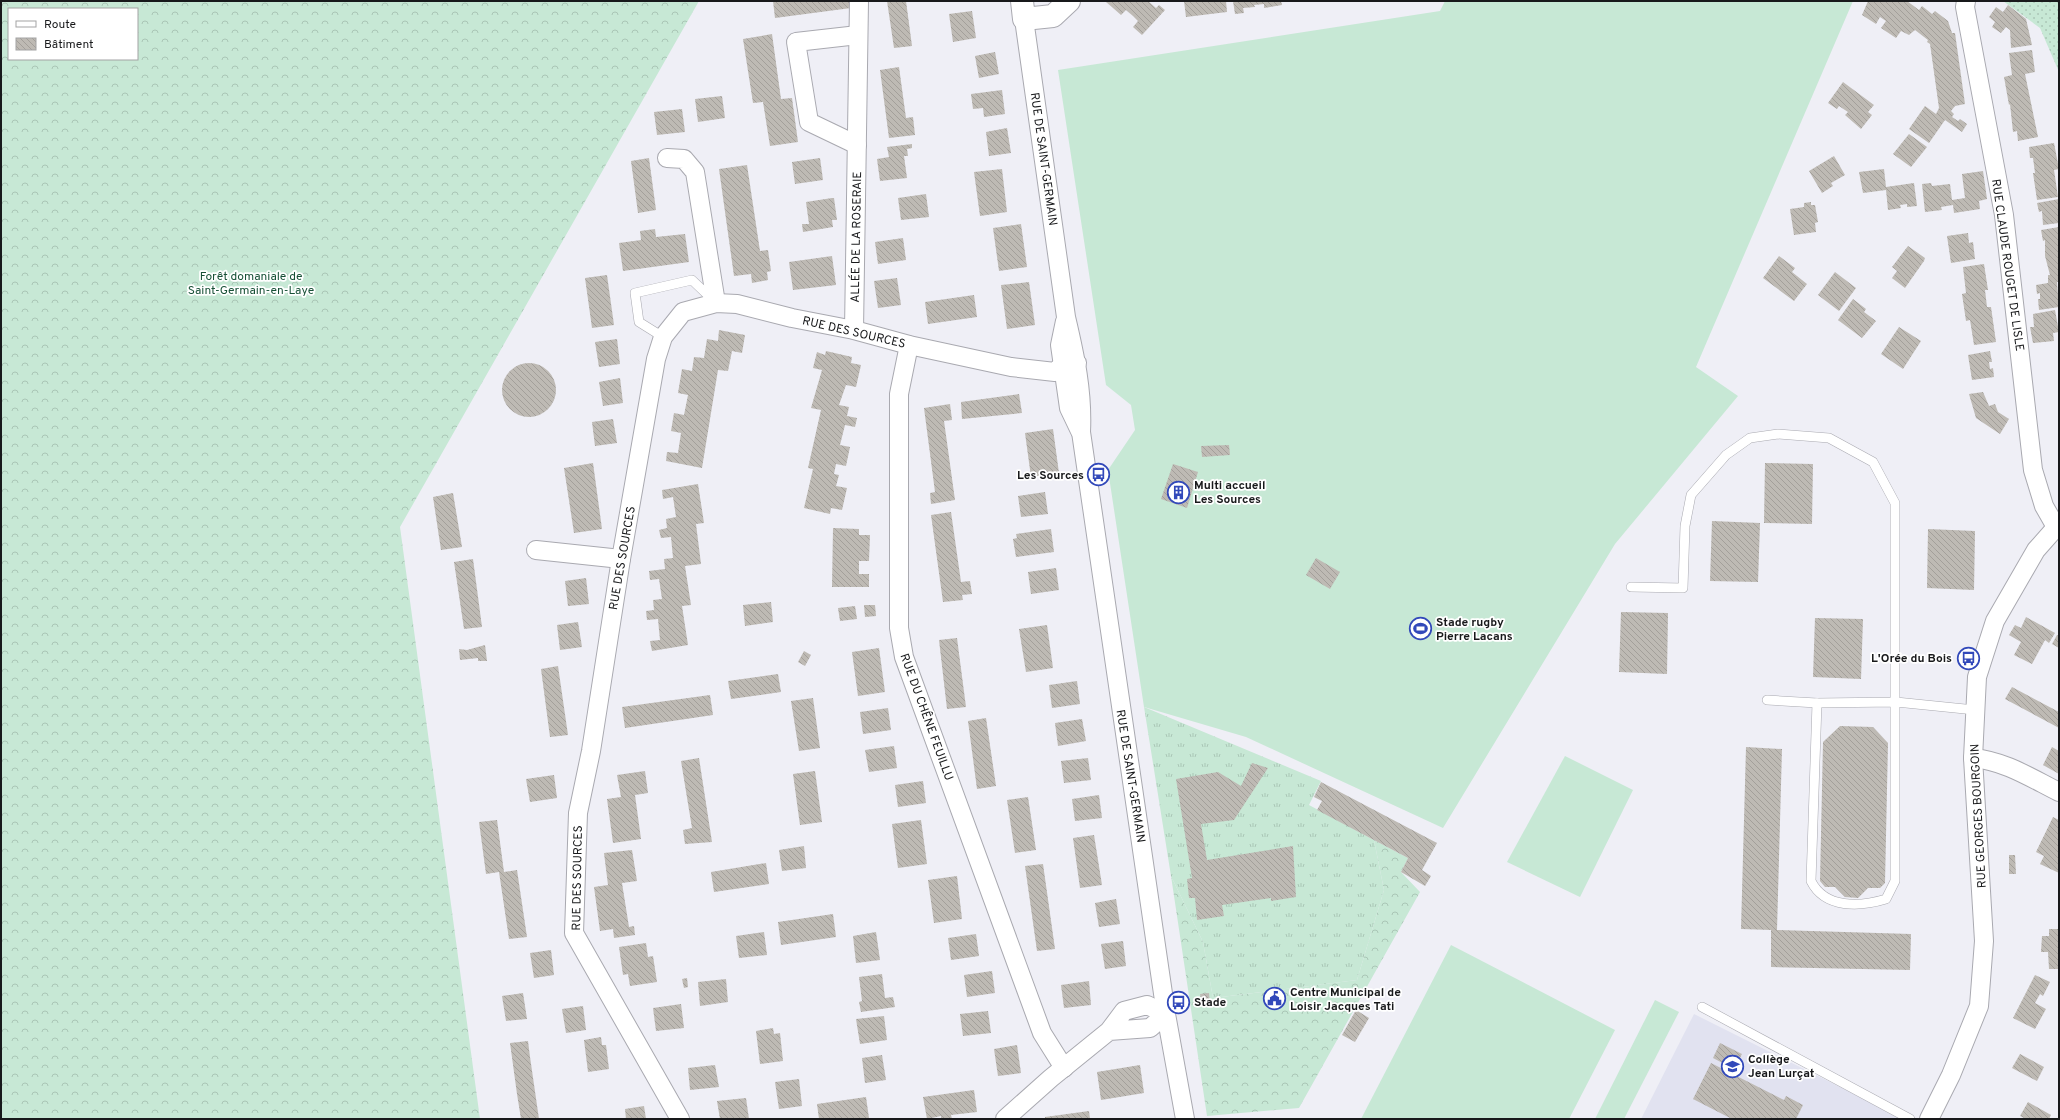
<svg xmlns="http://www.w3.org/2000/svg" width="2060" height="1120" font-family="Overpass,sans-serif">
	<defs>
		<pattern id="grass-tufts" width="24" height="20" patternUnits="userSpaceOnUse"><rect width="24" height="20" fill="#c7e8d5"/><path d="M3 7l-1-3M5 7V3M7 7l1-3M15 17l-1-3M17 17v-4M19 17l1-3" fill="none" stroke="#aac6b6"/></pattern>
		<pattern id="forest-crowns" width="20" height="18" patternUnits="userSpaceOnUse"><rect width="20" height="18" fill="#c7e8d5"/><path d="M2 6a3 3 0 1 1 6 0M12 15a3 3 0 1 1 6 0" fill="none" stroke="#aac6b6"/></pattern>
		<pattern id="park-dots" width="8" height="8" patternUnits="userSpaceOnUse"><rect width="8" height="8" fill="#c7e8d5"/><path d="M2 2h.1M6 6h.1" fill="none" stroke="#aac6b6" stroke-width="1.8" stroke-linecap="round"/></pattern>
		<pattern id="building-back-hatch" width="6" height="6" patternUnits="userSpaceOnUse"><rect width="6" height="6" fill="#bebab4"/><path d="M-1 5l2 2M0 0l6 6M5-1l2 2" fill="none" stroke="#a39f9a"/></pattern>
	</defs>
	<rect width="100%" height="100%" fill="#efeff6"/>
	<path fill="#e1e2f0" d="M1694,1014L1900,1117L1899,1119H1641Z"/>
	<path fill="url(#grass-tufts)" d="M1144,707L1321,781L1309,805L1374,840L1384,890L1357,980L1213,998L1203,942L1171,876Z"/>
	<g fill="url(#forest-crowns)" fill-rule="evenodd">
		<path d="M1,1H699L400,527L480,1119H1ZM9,9H137V59H9Z"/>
		<path d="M1374,840L1408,858L1401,872L1420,892L1299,1108L1207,1116L1171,876L1203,942L1213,998L1357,980L1384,890Z"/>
	</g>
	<path fill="url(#park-dots)" d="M2003,1H2059V72L2040,28Z"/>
	<g fill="#c7e8d5">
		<path d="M1445,1H1853L1696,367L1738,396L1615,544L1443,828L1246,737L1144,707L1108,470L1135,430L1131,405L1106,385L1058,70L1440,11Z"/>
		<path d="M1565,756L1633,790L1580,897L1507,862Z"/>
		<path d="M1451,945L1615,1030L1569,1119H1361Z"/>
		<path d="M1655,1000L1679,1012L1624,1119H1595Z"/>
	</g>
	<g fill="url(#building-back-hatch)">
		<path d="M773,1H851V8L775,18Z"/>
		<path d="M887,1H906L912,46L894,48Z"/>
		<path d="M1105,1H1148L1156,8L1159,5L1165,10L1142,35L1133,27L1138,21L1133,16L1126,10L1121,15Z"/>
		<path d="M1184,1H1226L1227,12L1186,17Z"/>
		<path d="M1233,1H1281L1282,5L1264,8V4L1254,5L1255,7L1243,8L1244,13L1235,14Z"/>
		<path d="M1868,1H1907L1919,10L1922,6L1932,14L1935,11L1948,21L1952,33H1955L1965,104L1955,106L1951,111L1954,114L1952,117L1958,121L1960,119L1967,124L1962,132L1945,120L1929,143L1909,129L1925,106L1936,114L1939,108L1930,44L1927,42L1928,40L1915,30L1909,35L1901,31L1896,38L1881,28L1886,21L1880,17L1876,24L1862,15Z"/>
		<path d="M2008,5L2026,19L2032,45L2011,48L2010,30L2006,27L2001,33L1992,27L1995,22L1989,17L1996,7L2003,12Z"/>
		<path d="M972,11L976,38L953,42L949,14Z"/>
		<path d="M772,34L781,99L792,98L798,142L770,146L763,102L753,103L743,39Z"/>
		<path d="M2032,50L2035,72L2025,74L2038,137L2018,141L2017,131L2013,132L2010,104L2009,105L2004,77L2012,75L2009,53Z"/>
		<path d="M995,52L999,74L979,78L975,56Z"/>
		<path d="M899,67L906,118L913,117L915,135L889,138L880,70Z"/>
		<path d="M1843,82L1874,105L1868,112L1872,115L1861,129L1845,115L1848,112L1839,106L1837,109L1828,103Z"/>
		<path d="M1002,90L1005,114L984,117L983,108L973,109L971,94Z"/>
		<path d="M722,96L725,118L698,122L695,99Z"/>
		<path d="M682,109L685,132L657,135L654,112Z"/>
		<path d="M1007,128L1011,153L989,156L986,132Z"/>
		<path d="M1909,134L1927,147L1911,167L1893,154Z"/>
		<path d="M2054,143L2059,169L2054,170L2058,197L2037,200L2033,173H2035L2033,158H2030L2029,147Z"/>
		<path d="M912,144V148L907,149L908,156H904L907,178L880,181L877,159L889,157L887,147Z"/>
		<path d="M1834,156L1845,175L1831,183L1833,186L1822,193L1809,171Z"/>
		<path d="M649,158L656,210L638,213L631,161Z"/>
		<path d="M820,158L823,180L795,184L792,162Z"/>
		<path d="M747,165L760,251L768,250L771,271L767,272L768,280L752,283L751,274L734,276L719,169Z"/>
		<path d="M1002,169L1007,212L980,216L974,172Z"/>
		<path d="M1884,169L1886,187L1914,183L1917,206L1907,207V204L1900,205L1901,208L1888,210L1886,190L1863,193L1859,172Z"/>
		<path d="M1983,171L1987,199L1979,201L1980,209L1954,213L1953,205L1941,207L1942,210L1925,212L1922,184L1931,183L1932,186L1950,184L1952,200L1965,198L1962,174Z"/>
		<path d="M926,194L929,217L901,220L898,198Z"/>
		<path d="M832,198H834L837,220H832L833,227L803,232L802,224H809L806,202Z"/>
		<path d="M2059,199V223L2043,225L2042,211L2039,212L2037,203Z"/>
		<path d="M1811,202V205H1815L1818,222L1815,223L1816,232L1794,235L1790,209L1804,207V203Z"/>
		<path d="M1021,224L1027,267L999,271L993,228Z"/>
		<path d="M2059,227V282H2057L2059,307L2039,310L2038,299H2040V293L2037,294L2036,285L2048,283V275H2050L2045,256V240L2043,241L2041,230Z"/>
		<path d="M655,229L656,237L685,234L689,262L623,271L619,243L641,240L640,231Z"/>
		<path d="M1968,233L1969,243L1973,242L1975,259L1951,263L1947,236Z"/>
		<path d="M903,238L906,260L878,264L875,242Z"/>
		<path d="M1908,246L1925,258L1924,261L1905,288L1892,278L1897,271L1892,267Z"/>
		<path d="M832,256L836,285L793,290L789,262Z"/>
		<path d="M1779,256L1795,268L1792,272L1807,284L1794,301L1763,278Z"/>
		<path d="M1984,264L1988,290H1985L1987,307H1991L1996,342L1974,345L1970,320L1966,321L1962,294L1966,293L1963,267Z"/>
		<path d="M1835,272L1856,288L1839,311L1818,295Z"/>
		<path d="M607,275L614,325L592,328L585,278Z"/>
		<path d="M897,278L901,305L878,308L874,281Z"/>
		<path d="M1029,282L1035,325L1007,329L1001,285Z"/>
		<path d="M974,295L977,317L928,324L925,302Z"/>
		<path d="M1853,299L1866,309L1864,312L1876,321L1862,338L1838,320Z"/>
		<path d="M2055,310L2059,332L2053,333L2054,341L2033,343L2030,327H2034L2033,314Z"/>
		<path d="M1899,327L1921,341L1903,369L1881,354Z"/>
		<path d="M719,330L745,335L742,353L732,351L728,371L718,370L702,468L666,461L667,452L678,453L681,433L671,431L674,413L684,415L688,395L678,393L682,369L692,371L694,357L704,358L707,339L718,341Z"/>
		<path d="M617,339L620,364L599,367L595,342Z"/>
		<path d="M826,351L852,357L851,363L861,365L856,387L846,385L839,405L849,407L847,416L857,418L855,427L845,425L840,445L850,447L846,466L836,464L834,474L839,475L836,486L847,488L842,510L831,508L830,514L804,508L813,469L808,468L821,410L811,408L822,370L813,368L817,352L825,355Z"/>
		<path d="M1990,351L1992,362H1989L1990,369L1993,368L1994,377L1972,380L1968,355Z"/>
		<circle cx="529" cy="390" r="27"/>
		<path d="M620,378L623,403L603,406L599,382Z"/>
		<path d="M1983,392L1989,406L1995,404L1998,412L2009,419L2000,434L1976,418L1969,394Z"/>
		<path d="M1019,394L1022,413L962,419L961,402Z"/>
		<path d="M950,404L952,420L944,421L955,500L931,504L930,493L935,492L924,408Z"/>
		<path d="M613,419L617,443L595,446L592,422Z"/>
		<path d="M1053,429L1059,473L1031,477L1025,433Z"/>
		<path d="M1229,445L1230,455L1202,457L1201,446Z"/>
		<path d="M593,463L602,529L574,533L564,468Z"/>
		<path d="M1765,463L1813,464L1812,524L1764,523Z"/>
		<path d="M1173,464L1198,472L1187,508L1161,499Z"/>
		<path d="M698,484L704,523L696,524L701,564L685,566L691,605L682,606L688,645L652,651L650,641L660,640L659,630L658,619L647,620L646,611L654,610L653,600L662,599L659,579L650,580L649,571L665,569L664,559L673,558L671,537L661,538L659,530L667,528L666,519L676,517L673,497L663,499L662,490Z"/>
		<path d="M1045,492L1048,514L1021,517L1018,496Z"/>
		<path d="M453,493L462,547L441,550L433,497Z"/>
		<path d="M951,512L961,582L970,581L972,594L962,595L963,600L943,602L931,515Z"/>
		<path d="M1712,521L1760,523L1758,582L1710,581Z"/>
		<path d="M833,528L859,529V535H870L869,561H859V574H869V587H832Z"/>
		<path d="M1051,529L1054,552L1016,557L1013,539L1017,538L1016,534Z"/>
		<path d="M1928,529L1975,531L1974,590L1927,588Z"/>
		<path d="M1316,558L1340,572L1330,589L1306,575Z"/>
		<path d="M473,559L482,627L464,629L454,562Z"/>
		<path d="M1056,568L1059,590L1031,594L1028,572Z"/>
		<path d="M586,578L589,604L568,606L565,581Z"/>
		<path d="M771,602L773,622L745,626L743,605Z"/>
		<path d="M864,605H875L876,616L865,617Z"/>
		<path d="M855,606L857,619L840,621L838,608Z"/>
		<path d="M1621,612L1668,613L1667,674L1619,672Z"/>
		<path d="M2026,617L2055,633L2049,643L2045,640L2032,664L2014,655L2021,642L2009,635L2015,625L2021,628Z"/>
		<path d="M1815,618L1863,619L1861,679L1813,677Z"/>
		<path d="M578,622L582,647L560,650L557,625Z"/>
		<path d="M1047,625L1053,668L1026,672L1019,629Z"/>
		<path d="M2057,635L2059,636V648L2052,644Z"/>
		<path d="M957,638L966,707L947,709L939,640Z"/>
		<path d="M485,645L487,661H478V658L460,660L459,649L467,650Z"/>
		<path d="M879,648L885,692L858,696L852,652Z"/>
		<path d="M804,651L811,655L805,666L798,662Z"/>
		<path d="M558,666L568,735L550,737L541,669Z"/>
		<path d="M778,674L781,692L731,699L728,681Z"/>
		<path d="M1077,681L1080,704L1052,708L1049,685Z"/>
		<path d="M2012,687L2059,712V728L2005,699Z"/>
		<path d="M710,695L713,715L625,728L622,707Z"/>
		<path d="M813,698L820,748L799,751L791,701Z"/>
		<path d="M888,708L891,730L863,734L860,712Z"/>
		<path d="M986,718L996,786L977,789L968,721Z"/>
		<path d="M1082,719L1086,741L1058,746L1055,723Z"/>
		<path d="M1840,726L1873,727L1888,743L1885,883L1880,888H1868L1858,898L1845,897L1835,887H1825L1820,881L1823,742Z"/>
		<path d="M894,746L897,768L869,772L865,750Z"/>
		<path d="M1746,747L1782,749L1777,930L1911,934L1910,970L1771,967V930L1741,929Z"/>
		<path d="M2052,747L2059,751V774L2043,765Z"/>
		<path d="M699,758L712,842L685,844L683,830L692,828L681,761Z"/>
		<path d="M1088,758L1091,780L1064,783L1061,761Z"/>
		<path d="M1252,763L1268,768L1234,820L1201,824L1207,860L1293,846L1296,897L1271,901V898L1222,905L1224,916L1197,920L1195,898H1189L1187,879L1192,878L1176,779L1218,772L1241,786Z"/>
		<path d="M645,771L648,793L635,795L641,839L613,843L607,799L621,797L617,775Z"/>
		<path d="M815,771L822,822L800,825L793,774Z"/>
		<path d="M554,775L557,798L530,802L526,779Z"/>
		<path d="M923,781L926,803L898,807L895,785Z"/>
		<path d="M1321,782L1437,843L1422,870L1431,876L1425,886L1401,872L1408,858L1317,810L1322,801L1314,797Z"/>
		<path d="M1099,795L1102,818L1075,821L1072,799Z"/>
		<path d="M1028,797L1036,850L1015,853L1007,800Z"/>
		<path d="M2053,817L2059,820V873L2040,864L2044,856L2036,852Z"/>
		<path d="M497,820L504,872L517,870L527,937L509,939L499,872L486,874L479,822Z"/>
		<path d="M921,820L927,864L898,868L892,824Z"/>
		<path d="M1094,835L1102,885L1080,888L1073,838Z"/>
		<path d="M804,846L806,868L782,871L779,850Z"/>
		<path d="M632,850L637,881L622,883L629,927L634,926L635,935L614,938L613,929L600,931L594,887L608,885L604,853Z"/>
		<path d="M2009,855H2015L2016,874H2009Z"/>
		<path d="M766,863L769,884L714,892L711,872Z"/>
		<path d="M1043,864L1055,949L1037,951L1025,866Z"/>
		<path d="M957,876L962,919L934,923L928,880Z"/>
		<path d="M1116,899L1120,924L1099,927L1095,903Z"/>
		<path d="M833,914L836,937L781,945L778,922Z"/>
		<path d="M2049,929H2059V969H2049L2048,952H2041L2042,936H2049Z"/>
		<path d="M764,932L767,955L739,958L736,936Z"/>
		<path d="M876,932L880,960L856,963L853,936Z"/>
		<path d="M976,934L979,956L951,960L948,938Z"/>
		<path d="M1123,941L1126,966L1105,969L1101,944Z"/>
		<path d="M646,943L648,957L653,956L657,982L630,986L628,974L623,975L619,947Z"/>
		<path d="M551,950L554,975L534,978L530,953Z"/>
		<path d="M992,971L995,993L967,997L964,975Z"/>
		<path d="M882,974L885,998L893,997L895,1007L861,1012L859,1002L862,1001L859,977Z"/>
		<path d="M2035,975L2050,982L2043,996L2040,994L2035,1003L2046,1009L2035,1029L2013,1018Z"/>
		<path d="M687,978L688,987L684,988L682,979Z"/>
		<path d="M726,979L728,1002L700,1006L698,982Z"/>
		<path d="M1089,981L1091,1005L1064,1008L1061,985Z"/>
		<path d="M523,993L527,1019L506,1021L502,996Z"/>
		<path d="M1209,993L1210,1004L1202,1006L1200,994Z"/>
		<path d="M681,1004L684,1028L656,1031L653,1008Z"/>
		<path d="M583,1006L586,1030L566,1033L562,1009Z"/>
		<path d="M1356,1010L1369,1018L1355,1042L1342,1035Z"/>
		<path d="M988,1011L991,1033L963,1036L960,1014Z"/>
		<path d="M884,1016L887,1040L860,1044L856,1019Z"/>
		<path d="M773,1028L774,1034L780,1033L783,1061L760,1064L756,1031Z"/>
		<path d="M601,1037L602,1045H606L609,1069L588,1072L584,1040Z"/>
		<path d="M528,1041L530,1057L539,1119H521L517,1094L510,1043Z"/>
		<path d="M1720,1043L1742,1054L1734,1069L1713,1058Z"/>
		<path d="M1017,1045L1021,1073L998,1076L994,1049Z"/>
		<path d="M2020,1054L2044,1067L2037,1081L2012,1068Z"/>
		<path d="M882,1055L886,1080L865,1083L862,1058Z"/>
		<path d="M1711,1063L1784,1100L1786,1096L1803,1105L1796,1119H1732L1693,1099Z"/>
		<path d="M715,1065L719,1087L690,1090L688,1068Z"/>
		<path d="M1140,1065L1144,1093L1101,1100L1097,1072Z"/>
		<path d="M799,1079L802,1106L779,1109L775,1082Z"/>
		<path d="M974,1090L977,1112L951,1115L952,1119H941V1116L927,1119L923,1097Z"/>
		<path d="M866,1097L869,1118L819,1119L817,1104Z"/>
		<path d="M746,1098L749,1119H720L717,1101Z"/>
		<path d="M2028,1102L2051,1115L2049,1119H2026L2020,1116Z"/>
		<path d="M644,1106L646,1119H626L625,1109Z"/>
		<path d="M1089,1111L1090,1119H1045V1117Z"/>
	</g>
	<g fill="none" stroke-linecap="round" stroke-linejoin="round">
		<defs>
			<g id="lane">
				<path d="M663,337L639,322L635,293L692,280L714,301"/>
				<path d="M1631,587L1683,588L1685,526L1691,495L1726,455L1750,438L1778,434L1829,438L1873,462L1895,503V881L1886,899C1860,907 1825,909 1811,881L1817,703L1896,702L1975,710"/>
				<path d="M1767,700L1817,703"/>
				<path d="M1702,1007L1910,1119"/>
			</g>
			<g id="street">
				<path d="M1966,1L1965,7L2004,215L2033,470L2044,506L2056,527"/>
				<path d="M1024,19L1066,317C1075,355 1083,392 1081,432L1166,1014L1185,1119"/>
				<path d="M857,145L809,122L796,42L858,35"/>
				<path d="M667,158L684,159L695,172L716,303"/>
				<path d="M1065,321L1060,345L1069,408L1080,431"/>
				<path d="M854,330L859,1"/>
				<path d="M909,345L899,394V628L904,657L1042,1033L1064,1068"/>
				<path d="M536,550L621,559"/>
				<path d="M1973,758C2005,761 2031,778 2059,792"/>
				<path d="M680,1119L574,933L578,813L591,751L621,559L656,359L663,337L683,312L716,303L737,304L792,318L854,330L909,345L1011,367L1055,372L1063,364L1077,363"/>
				<path d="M1005,1119L1051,1078L1109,1031L1124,1011L1147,1005L1166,1014L1150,1028L1109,1031"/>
				<path d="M1929,1119L1951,1075L1979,1006L1984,941L1973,758L1977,677L1995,621L2036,550L2059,524"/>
			</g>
			<path id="secondary" d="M1022,1L1024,19L1053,16L1069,1"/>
		</defs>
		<use href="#lane" stroke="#a9a9b0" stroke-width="10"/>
		<use href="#street" stroke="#a9a9b0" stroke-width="20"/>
		<use href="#secondary" stroke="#a9a9b0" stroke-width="24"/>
		<use href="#lane" stroke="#fff" stroke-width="9"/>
		<use href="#street" stroke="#fff" stroke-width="18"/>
		<use href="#secondary" stroke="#fff" stroke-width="22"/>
	</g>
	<defs>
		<symbol id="bus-ring" viewBox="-11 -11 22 22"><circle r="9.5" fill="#fff" stroke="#3249ba" stroke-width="1.5"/><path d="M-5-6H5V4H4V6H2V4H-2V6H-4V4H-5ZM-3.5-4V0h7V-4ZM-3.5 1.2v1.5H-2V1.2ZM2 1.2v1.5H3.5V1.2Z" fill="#3249ba"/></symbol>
		<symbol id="building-ring" viewBox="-11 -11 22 22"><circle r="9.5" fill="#fff" stroke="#3249ba" stroke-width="1.5"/><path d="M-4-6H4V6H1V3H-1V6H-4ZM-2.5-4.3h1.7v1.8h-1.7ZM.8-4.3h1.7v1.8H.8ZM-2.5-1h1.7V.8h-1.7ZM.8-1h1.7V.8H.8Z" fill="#3249ba"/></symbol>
		<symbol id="stadium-ring" viewBox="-11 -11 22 22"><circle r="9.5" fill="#fff" stroke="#3249ba" stroke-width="1.5"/><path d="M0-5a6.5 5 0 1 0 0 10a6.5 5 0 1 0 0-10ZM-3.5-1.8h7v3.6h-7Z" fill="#3249ba"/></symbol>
		<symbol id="civic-ring" viewBox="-11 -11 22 22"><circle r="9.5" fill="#fff" stroke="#3249ba" stroke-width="1.5"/><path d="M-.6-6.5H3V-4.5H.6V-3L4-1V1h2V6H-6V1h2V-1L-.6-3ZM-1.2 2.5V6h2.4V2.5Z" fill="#3249ba"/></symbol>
		<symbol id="school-ring" viewBox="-11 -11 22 22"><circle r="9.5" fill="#fff" stroke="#3249ba" stroke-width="1.5"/><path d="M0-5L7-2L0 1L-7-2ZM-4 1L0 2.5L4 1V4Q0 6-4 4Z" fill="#3249ba"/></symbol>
	</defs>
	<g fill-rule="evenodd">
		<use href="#bus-ring" x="1086" y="462" width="25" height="25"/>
		<use href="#building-ring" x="1166" y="480" width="25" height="25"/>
		<use href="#stadium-ring" x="1408" y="616" width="25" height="25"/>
		<use href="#bus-ring" x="1956" y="646" width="25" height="25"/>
		<use href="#civic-ring" x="1262" y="986" width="25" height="25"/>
		<use href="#bus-ring" x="1166" y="990" width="25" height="25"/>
		<use href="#school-ring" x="1720" y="1054" width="25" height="25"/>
	</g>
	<g text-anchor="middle" stroke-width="3.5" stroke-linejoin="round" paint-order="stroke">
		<g font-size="12" fill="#18191b" stroke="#fff">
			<text transform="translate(1044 159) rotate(82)" y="4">RUE DE SAINT-GERMAIN</text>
			<text transform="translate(856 237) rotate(-89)" y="4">ALLÉE DE LA ROSERAIE</text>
			<text transform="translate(2008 265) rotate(82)" y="4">RUE CLAUDE ROUGET DE LISLE</text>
			<text transform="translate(854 332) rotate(13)" y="4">RUE DES SOURCES</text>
			<text transform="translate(622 558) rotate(-80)" y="4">RUE DES SOURCES</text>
			<text transform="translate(927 717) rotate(70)" y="4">RUE DU CHÊNE FEUILLU</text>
			<text transform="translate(1131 776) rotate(81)" y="4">RUE DE SAINT-GERMAIN</text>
			<text transform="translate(1978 816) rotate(-93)" y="4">RUE GEORGES BOURGOIN</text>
			<text transform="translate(577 878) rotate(-89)" y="4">RUE DES SOURCES</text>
		</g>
		<g font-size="12" fill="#175036" stroke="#fff">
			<text x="251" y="280">Forêt domaniale de<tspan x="251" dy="14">Saint-Germain-en-Laye</tspan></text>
		</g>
		<g font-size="12" font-weight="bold" fill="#18191b" stroke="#fff" text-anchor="start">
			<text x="1084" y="479" text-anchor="end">Les Sources</text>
			<text x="1194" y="489">Multi accueil<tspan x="1194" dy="14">Les Sources</tspan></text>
			<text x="1436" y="626">Stade rugby<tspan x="1436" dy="14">Pierre Lacans</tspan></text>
			<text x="1952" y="662" text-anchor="end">L'Orée du Bois</text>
			<text x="1290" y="996">Centre Municipal de<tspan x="1290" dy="14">Loisir Jacques Tati</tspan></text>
			<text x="1194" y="1006">Stade</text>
			<text x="1748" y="1063">Collège<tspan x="1748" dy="14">Jean Lurçat</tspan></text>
		</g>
	</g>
	<rect width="2060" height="1120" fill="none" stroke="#18191b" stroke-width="4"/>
	<rect x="8" y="8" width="130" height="52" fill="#ffffff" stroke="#a3a3a4"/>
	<rect x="16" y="21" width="20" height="6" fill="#ffffff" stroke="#a3a3a4"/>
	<text x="44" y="28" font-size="12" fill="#18191b">Route</text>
	<rect x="16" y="38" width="20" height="12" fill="url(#building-back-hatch)" stroke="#a3a3a4"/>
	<text x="44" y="48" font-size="12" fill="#18191b">Bâtiment</text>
</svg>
